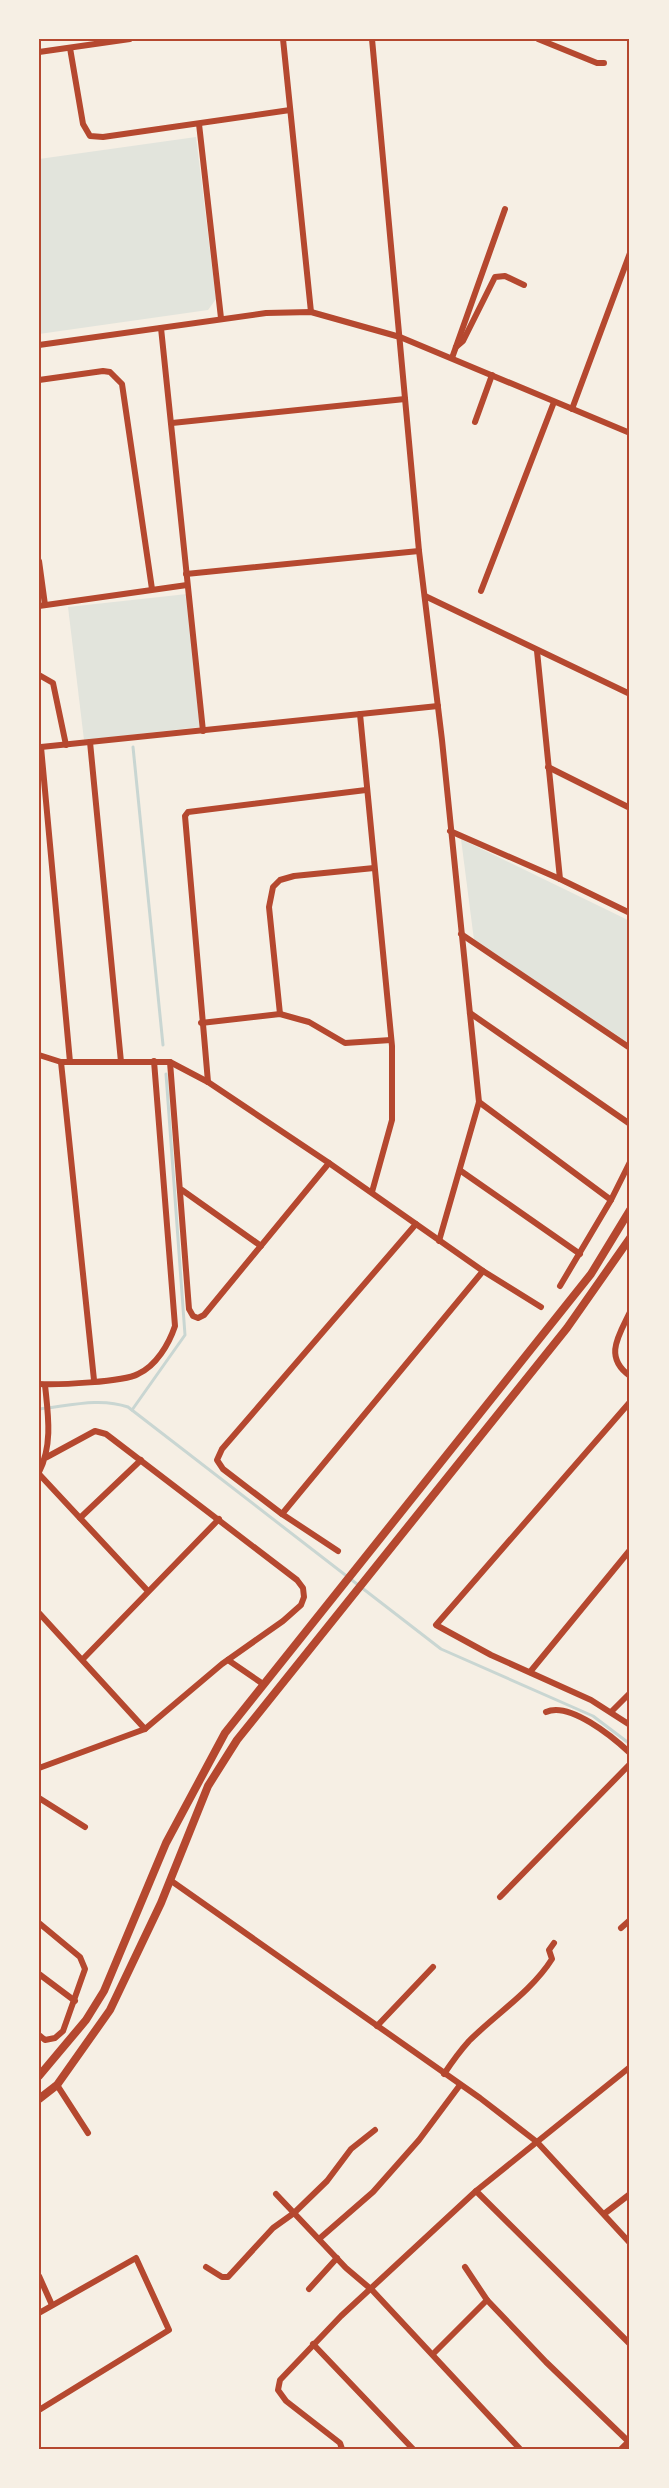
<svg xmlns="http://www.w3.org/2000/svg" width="669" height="2488" font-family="'Fira Sans',sans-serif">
	<rect width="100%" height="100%" fill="#f6efe4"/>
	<g fill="#e2e4dc">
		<path d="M196,137L216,299L208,310L39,334V159Z"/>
		<path d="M187,594L200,727L84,740L68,607Z"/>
		<path d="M461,839L630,921V1044L474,940Z"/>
	</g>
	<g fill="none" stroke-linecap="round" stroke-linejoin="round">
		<g stroke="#c9d6d2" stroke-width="3">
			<path d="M133,747L163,1045"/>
			<path d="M39,1409C68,1406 100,1397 128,1407L441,1649L593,1716L630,1744"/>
			<path d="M132,1410L185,1335L166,1074"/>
		</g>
		<g stroke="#b5482f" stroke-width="6">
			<path d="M283,39L311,312"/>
			<path d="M372,39L419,551L442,740L479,1102L439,1241"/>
			<path d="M538,39L597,63H604"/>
			<path d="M70,48L83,124L90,136L103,137L290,110"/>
			<path d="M39,52L130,39"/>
			<path d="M199,124L221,318"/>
			<path d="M161,328L203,731"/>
			<path d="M39,345L266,313L311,312L400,337L630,433"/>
			<path d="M456,347L463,341L495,277L505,276L524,285"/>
			<path d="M452,358L505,209"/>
			<path d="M39,380L103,371L110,372L122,384L152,589"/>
			<path d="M572,409L630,253"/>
			<path d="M475,422L492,375"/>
			<path d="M172,423L405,399"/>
			<path d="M39,561L45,605"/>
			<path d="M186,574L419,551"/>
			<path d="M481,591L554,402"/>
			<path d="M425,596L630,694"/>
			<path d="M39,606L187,585"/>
			<path d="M537,651L560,879"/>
			<path d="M39,675L53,683L66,745"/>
			<path d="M360,714L392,1046V1120L372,1192"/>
			<path d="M90,742L121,1062"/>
			<path d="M548,767L630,808"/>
			<path d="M450,831L560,879L630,913"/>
			<path d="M461,934L630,1048"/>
			<path d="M470,1013L630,1124"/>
			<path d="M280,1014L269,907L273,887L280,880L294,876L374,868"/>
			<path d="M201,1023L280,1014L309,1022L345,1043L391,1040"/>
			<path d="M39,1055L61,1062H170L208,1082L329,1163L483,1271L541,1307"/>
			<path d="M61,1062L94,1380"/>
			<path d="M70,1062L41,747L438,706"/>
			<path d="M170,1062L189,1309L193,1316L198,1318L204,1315L329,1163"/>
			<path d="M208,1082L185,816L188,812L366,790"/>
			<path d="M479,1102L611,1200"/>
			<path d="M461,1171L580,1254"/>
			<path d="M182,1190L261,1246"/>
			<path d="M560,1286L611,1200L630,1162"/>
			<path d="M630,1312C619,1335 603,1357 630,1376"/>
			<path d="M39,1384C58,1385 123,1382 138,1374C156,1366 169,1344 175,1326L154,1061"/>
			<path d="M630,1402L436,1625L491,1655L591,1700L630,1725"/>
			<path d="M39,1472C53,1445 48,1414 45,1385"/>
			<path d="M39,1474L147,1590"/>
			<path d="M282,1514L483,1271"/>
			<path d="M80,1518L141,1460"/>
			<path d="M338,1551L282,1514L223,1469L217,1460L222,1449L416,1224"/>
			<path d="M39,1613L145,1729"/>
			<path d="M83,1659L219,1519"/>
			<path d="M228,1660L263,1684"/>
			<path d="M530,1672L630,1550"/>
			<path d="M546,1712C569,1701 613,1737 630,1753"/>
			<path d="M611,1712L630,1693"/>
			<path d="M39,1768L145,1729L222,1664L283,1621L301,1605L304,1597L303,1588L297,1580L106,1434L95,1431L47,1457"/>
			<path d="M39,1798L85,1827"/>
			<path d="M170,1880L480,2098L537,2142L630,2243"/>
			<path d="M500,1897L630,1764"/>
			<path d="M39,1923L80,1957L85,1969L63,2031L55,2038L45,2040L39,2035"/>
			<path d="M621,1928L630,1920"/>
			<path d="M39,1974L75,2001"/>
			<path d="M377,2026L433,1967"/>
			<path d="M444,2074C452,2062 460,2051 469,2041C496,2014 531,1992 552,1959L549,1950L554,1943"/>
			<path d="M57,2085L88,2133"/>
			<path d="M476,2191L630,2344"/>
			<path d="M276,2194L346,2268L372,2290L520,2449"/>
			<path d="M604,2214L630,2194"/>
			<path d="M319,2239L373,2192L419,2140L460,2085"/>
			<path d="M206,2267L222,2277H228L273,2228L294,2213L327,2181L351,2149L375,2130"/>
			<path d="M465,2267L487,2300"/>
			<path d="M39,2276L52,2305"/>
			<path d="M309,2289L337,2258"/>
			<path d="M39,2313L136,2258L169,2330L39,2410"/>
			<path d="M313,2344L413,2449"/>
			<path d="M433,2354L487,2300L546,2362L630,2443"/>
			<path d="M342,2449L340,2443L286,2401L278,2390L280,2380L341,2316L476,2191L630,2067"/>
			<path d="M621,2449L630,2440"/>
		</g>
		<g stroke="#b5482f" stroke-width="8">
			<path d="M39,2076L86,2020L104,1991L166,1843L225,1733L591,1274L630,1210"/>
			<path d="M39,2099L57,2085L110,2010L161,1903L208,1786L237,1740L567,1328L630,1238"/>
		</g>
	</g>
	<rect width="669" height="2488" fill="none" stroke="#f6efe4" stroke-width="81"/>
	<rect x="40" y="40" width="588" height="2408" fill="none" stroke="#b5482f" stroke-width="2"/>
</svg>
